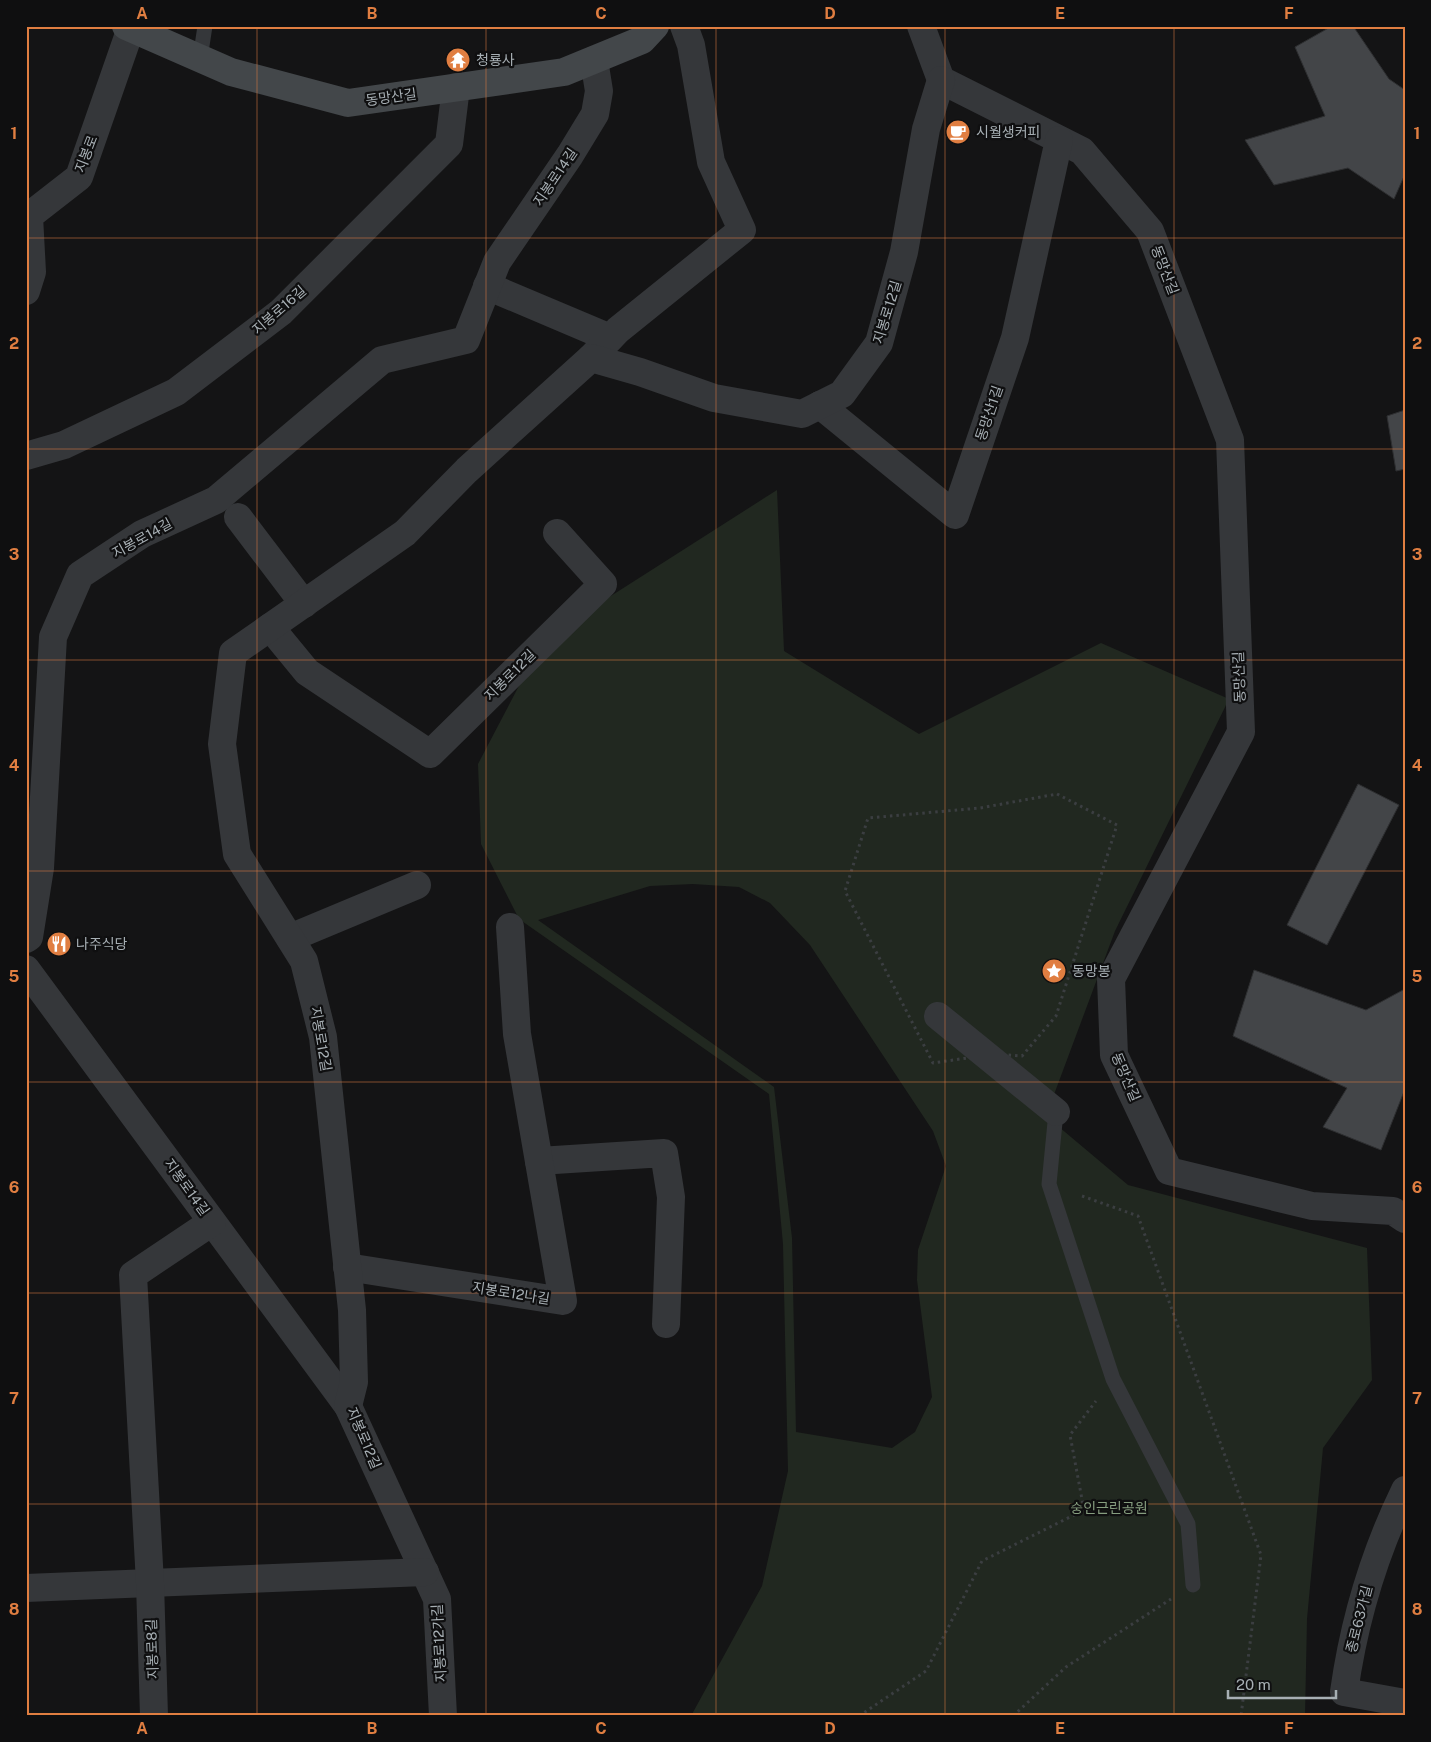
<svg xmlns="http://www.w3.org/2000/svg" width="1431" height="1742" font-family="'Public Sans','Noto Sans KR',sans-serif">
	<rect width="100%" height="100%" fill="#141415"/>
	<path fill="#212820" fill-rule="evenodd" d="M777,490L784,651L919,734L1101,643L1229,699L1115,931L1046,1116L1128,1185L1367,1248L1372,1380L1323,1448L1307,1619L1305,1716H691L762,1586L788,1471L783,1244L769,1094L519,919L481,844L478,764L522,680L603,601ZM693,884L739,887L770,903L810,945L933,1131L946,1166L918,1250L917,1280L932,1397L915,1432L892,1448L796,1432L792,1238L774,1087L538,920L650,886Z"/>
	<g fill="#434548" stroke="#2e2f31">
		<path d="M1332,26H1353L1389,79L1405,90V174L1394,199L1348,168L1274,185L1245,140L1325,116L1295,47Z"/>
		<path d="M1405,410V469L1396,471L1387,416Z"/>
		<path d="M1358,784L1399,805L1327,945L1287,925Z"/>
		<path d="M1254,970L1366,1010L1403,990L1405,992V1089L1381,1150L1323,1127L1347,1088L1233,1036Z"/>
	</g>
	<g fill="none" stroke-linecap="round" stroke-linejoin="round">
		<g stroke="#3b3e41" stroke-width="3" stroke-dasharray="2.5 4" stroke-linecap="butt">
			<path d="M1057,794L1117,825L1056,1016L1022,1056L994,1054L933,1063L845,891L868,818L980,808Z"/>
			<path d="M1082,1196L1138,1216L1261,1555L1241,1716"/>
			<path d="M859,1716L926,1671L982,1561L1084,1510L1070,1435L1096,1401"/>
			<path d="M1013,1716L1066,1667L1171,1599"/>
		</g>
		<g stroke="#35373a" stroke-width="15">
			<path d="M200,59L205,26"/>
			<path d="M1056,1112L1049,1184L1113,1379L1188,1524L1193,1585"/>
		</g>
		<g stroke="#35373a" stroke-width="28">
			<path d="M921,26L941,80L1082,151L1150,231L1230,440L1241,732L1111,979L1114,1055L1169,1171L1312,1206L1393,1211L1405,1219"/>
			<path d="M487,286L610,338"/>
			<path d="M26,291L32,272L29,216L79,177L131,28"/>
			<path d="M591,358L618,330L742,230L711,162L691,45L684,26"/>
			<path d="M820,405L955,515L1015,338L1059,140"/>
			<path d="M26,456L64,445L176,392L281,312L449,144L456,87"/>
			<path d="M238,517L304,604"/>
			<path d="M270,627L307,672L430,754L603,584L557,533"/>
			<path d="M290,938L417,885"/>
			<path d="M26,939L29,937L40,868L53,637L80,575L142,534L216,500L382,360L466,340L497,262L570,155L595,114L599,91L594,60"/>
			<path d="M26,969L348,1406L437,1599L443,1716"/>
			<path d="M938,1016L1056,1112"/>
			<path d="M539,1161L664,1153L671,1197L666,1324"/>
			<path d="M347,1267L563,1301L517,1034L510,927"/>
			<path d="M348,1406L354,1382L352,1310L323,1037L304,961L237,854L222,744L233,653L405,533L467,470L591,358L640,372L714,398L802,414L842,394L879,343L904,252L926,129L941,80"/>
			<path d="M1405,1490C1373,1556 1354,1620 1344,1692L1405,1703"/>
			<path d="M26,1588L425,1572"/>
			<path d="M154,1716L150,1583L133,1275L212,1222"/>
		</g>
		<path stroke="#43474a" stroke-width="28" d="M126,26L231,72L348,103L564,72L642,40L655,26"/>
	</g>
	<path fill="none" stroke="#e07e41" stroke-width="1" stroke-opacity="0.55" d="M257,26V1716M486,26V1716M716,26V1716M945,26V1716M1174,26V1716M26,238H1405M26,449H1405M26,660H1405M26,871H1405M26,1082H1405M26,1293H1405M26,1504H1405"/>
	<defs>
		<symbol id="temple-disc" viewBox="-11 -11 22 22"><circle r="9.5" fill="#e07e41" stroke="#0f0f10"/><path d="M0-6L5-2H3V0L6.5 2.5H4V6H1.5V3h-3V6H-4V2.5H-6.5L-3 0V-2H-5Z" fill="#fff"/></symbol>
		<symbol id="cafe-disc" viewBox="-11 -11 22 22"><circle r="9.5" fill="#e07e41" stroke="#0f0f10"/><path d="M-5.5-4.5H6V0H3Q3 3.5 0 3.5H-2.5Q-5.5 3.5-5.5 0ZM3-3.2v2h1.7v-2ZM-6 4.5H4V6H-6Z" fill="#fff"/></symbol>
		<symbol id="restaurant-disc" viewBox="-11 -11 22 22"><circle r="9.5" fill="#e07e41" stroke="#0f0f10"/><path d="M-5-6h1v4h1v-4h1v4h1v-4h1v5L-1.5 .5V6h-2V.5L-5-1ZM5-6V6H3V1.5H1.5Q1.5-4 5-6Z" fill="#fff"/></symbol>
		<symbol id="sight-disc" viewBox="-11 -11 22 22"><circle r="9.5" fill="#e07e41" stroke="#0f0f10"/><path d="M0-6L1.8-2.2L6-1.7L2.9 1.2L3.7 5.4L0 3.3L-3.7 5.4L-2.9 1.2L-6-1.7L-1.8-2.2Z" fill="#fff"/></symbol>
	</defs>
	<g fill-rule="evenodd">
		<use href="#temple-disc" x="444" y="46" width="28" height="28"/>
		<use href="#cafe-disc" x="944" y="118" width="28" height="28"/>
		<use href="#restaurant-disc" x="45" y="930" width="28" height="28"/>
		<use href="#sight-disc" x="1040" y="957" width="28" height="28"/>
	</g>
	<g text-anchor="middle" stroke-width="4.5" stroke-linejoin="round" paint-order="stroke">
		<g font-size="14" fill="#a7afb4" stroke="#0f0f10" text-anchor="start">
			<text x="476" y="65">청룡사</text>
			<text x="976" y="137">시월생커피</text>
			<text x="76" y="949">나주식당</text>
			<text x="1072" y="976">동망봉</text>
		</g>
		<g font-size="14" fill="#a7afb4" stroke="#0f0f10">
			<text transform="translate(391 97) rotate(-8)" y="5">동망산길</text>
			<text transform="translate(86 154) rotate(-69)" y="5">지봉로</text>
			<text transform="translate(555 177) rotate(-56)" y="5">지봉로14길</text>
			<text transform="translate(1165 270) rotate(69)" y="5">동망산길</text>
			<text transform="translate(279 310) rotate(-41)" y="5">지봉로16길</text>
			<text transform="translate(887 312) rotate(-73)" y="5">지봉로12길</text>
			<text transform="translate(989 413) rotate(-71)" y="5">동망산1길</text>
			<text transform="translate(142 538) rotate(-29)" y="5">지봉로14길</text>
			<text transform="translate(510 675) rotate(-45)" y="5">지봉로12길</text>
			<text transform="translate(1239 677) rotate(-92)" y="5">동망산길</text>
			<text transform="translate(321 1039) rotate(80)" y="5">지봉로12길</text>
			<text transform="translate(1126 1077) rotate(67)" y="5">동망산길</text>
			<text transform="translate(187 1187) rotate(54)" y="5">지봉로14길</text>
			<text transform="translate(511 1293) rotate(9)" y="5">지봉로12나길</text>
			<text transform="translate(364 1438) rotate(67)" y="5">지봉로12길</text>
			<text transform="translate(1359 1619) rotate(-76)" y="5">종로63가길</text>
			<text transform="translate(439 1643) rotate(-93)" y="5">지봉로12가길</text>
			<text transform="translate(152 1649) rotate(-92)" y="5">지봉로8길</text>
		</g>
		<g font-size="14" fill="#869d7f" stroke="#0f0f10">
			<text x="1109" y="1513">숭인근린공원</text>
		</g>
	</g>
	<rect width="1431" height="1742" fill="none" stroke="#0f0f10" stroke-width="55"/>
	<path d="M1228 1690v8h108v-8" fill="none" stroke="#a7afb4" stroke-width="2.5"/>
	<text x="1236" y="1690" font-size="15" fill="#a7afb4" stroke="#0f0f10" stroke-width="4" paint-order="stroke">20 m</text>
	<rect x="28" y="28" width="1376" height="1686" fill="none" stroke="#e07e41" stroke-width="2"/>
	<g font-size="16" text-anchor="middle" font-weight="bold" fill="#e07e41">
		<text x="142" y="19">A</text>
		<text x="372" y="19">B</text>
		<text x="601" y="19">C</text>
		<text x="830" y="19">D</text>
		<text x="1060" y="19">E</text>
		<text x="1289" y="19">F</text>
		<text x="14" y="139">1</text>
		<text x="1417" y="139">1</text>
		<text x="14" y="349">2</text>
		<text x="1417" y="349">2</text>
		<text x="14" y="560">3</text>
		<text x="1417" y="560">3</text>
		<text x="14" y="771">4</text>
		<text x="1417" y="771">4</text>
		<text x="14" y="982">5</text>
		<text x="1417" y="982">5</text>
		<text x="14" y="1193">6</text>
		<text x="1417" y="1193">6</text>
		<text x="14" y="1404">7</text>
		<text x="1417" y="1404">7</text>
		<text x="14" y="1615">8</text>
		<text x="1417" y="1615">8</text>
		<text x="142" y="1734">A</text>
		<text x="372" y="1734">B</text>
		<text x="601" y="1734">C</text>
		<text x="830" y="1734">D</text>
		<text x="1060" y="1734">E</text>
		<text x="1289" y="1734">F</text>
	</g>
</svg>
